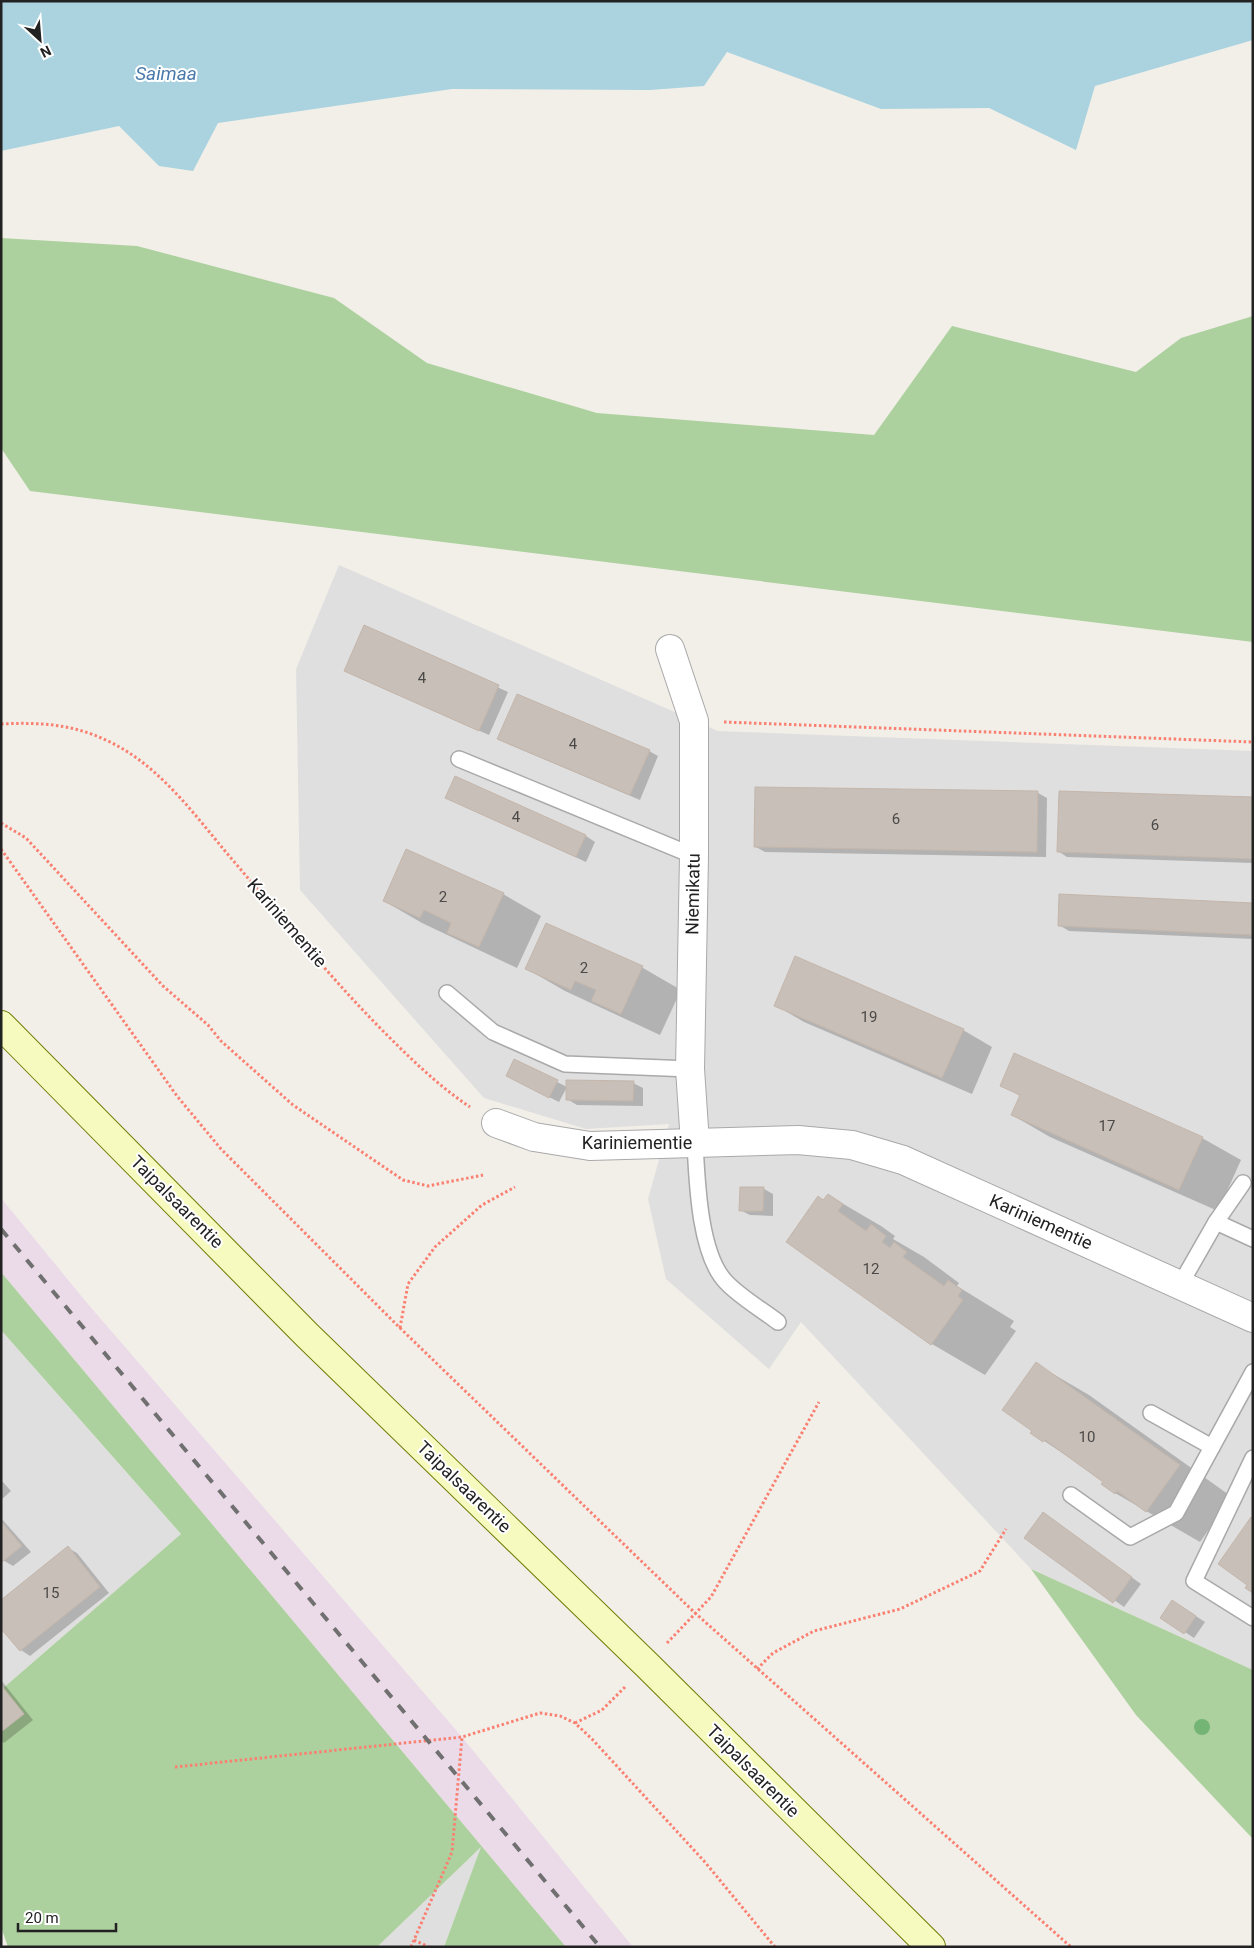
<svg xmlns="http://www.w3.org/2000/svg" width="1254" height="1948" font-family="Roboto,sans-serif">
	<rect width="100%" height="100%" fill="#f2efe9"/>
	<g fill="#e0dfdf">
		<path d="M339,565L718,731L1253,751V1670L1031,1569L801,1322L769,1369L666,1279L648,1199L669,1124L586,1129L484,1098L300,890L296,669Z"/>
		<path d="M1,1330L181,1534L1,1690Z"/>
		<path d="M482,1846L444,1947H377Z"/>
	</g>
	<path fill="#ebdbe8" d="M1,1198L87,1303L462,1737L633,1947H566L1,1272Z"/>
	<g fill="#add19e">
		<path d="M1,238L137,246L334,298L427,363L597,413L874,435L952,326L1136,372L1181,338L1253,316V642L30,491L1,448Z"/>
		<path d="M1,1272L566,1947H444L481,1847L377,1947H8L1,1927V1690L181,1534L1,1330Z"/>
		<path d="M1031,1569L1253,1670V1839L1136,1715Z"/>
	</g>
	<path fill="#aad3df" d="M1,1H1253V40L1095,86L1076,150L989,108L881,109L727,52L704,86L650,90L452,89L218,123L193,171L159,166L119,126L1,151Z"/>
	<g fill="#0003">
		<path d="M365,627L508,692L489,735L355,676Z"/>
		<path d="M508,744L649,751L658,756L640,800Z"/>
		<path d="M1038,793L1047,798L1046,857L765,852L756,847Z"/>
		<path d="M447,798L586,836L595,842L586,862Z"/>
		<path d="M1253,798V863L1067,857L1058,851Z"/>
		<path d="M503,894L541,916L517,968L422,923L384,901Z"/>
		<path d="M1253,904V939L1069,931L1059,925Z"/>
		<path d="M546,924L643,968L681,990L660,1035L565,991L527,969Z"/>
		<path d="M775,1005L963,1030L992,1047L972,1094L804,1022Z"/>
		<path d="M515,1061L567,1087L559,1102L517,1081Z"/>
		<path d="M633,1083L643,1088V1106L577,1105L567,1099Z"/>
		<path d="M1001,1085L1202,1138L1241,1160L1218,1211L1050,1137L1012,1115L1020,1096Z"/>
		<path d="M764,1189L773,1194V1216L750,1215L740,1210Z"/>
		<path d="M828,1195L881,1226L895,1236L893,1239L924,1257L959,1283L957,1286L1014,1321L1010,1327L1016,1331L985,1375L932,1344L787,1242Z"/>
		<path d="M1036,1364L1089,1395L1232,1497L1200,1542L1115,1493L1105,1481L1032,1433Z"/>
		<path d="M1,1480L11,1491L1,1500Z"/>
		<path d="M1044,1514L1141,1584L1124,1607L1026,1537Z"/>
		<path d="M1,1518L31,1552L13,1566L1,1559Z"/>
		<path d="M68,1548L77,1553L109,1593L30,1656L21,1650Z"/>
		<path d="M1182,1607L1205,1622L1194,1638L1162,1617Z"/>
		<path d="M1,1680L33,1720L4,1743L1,1741Z"/>
	</g>
	<g fill="#c7bfb8" stroke="#c4b6ab">
		<path d="M364,625L499,685L479,731L344,671Z"/>
		<path d="M517,694L650,750L630,795L497,739Z"/>
		<path d="M455,776L586,835L576,857L445,798Z"/>
		<path d="M755,787L1038,791L1037,852L754,847Z"/>
		<path d="M1059,791L1253,797V859L1057,852Z"/>
		<path d="M406,849L504,893L479,947L447,933L451,923L424,910L420,918L383,901Z"/>
		<path d="M1059,894L1253,903V935L1058,926Z"/>
		<path d="M546,923L643,966L621,1014L591,1001L596,990L575,981L571,990L525,969Z"/>
		<path d="M795,956L964,1029L942,1078L774,1006Z"/>
		<path d="M1014,1053L1203,1137L1179,1190L1011,1115L1020,1095L1000,1086Z"/>
		<path d="M514,1059L558,1080L549,1098L506,1076Z"/>
		<path d="M566,1080L634,1081L633,1101L566,1100Z"/>
		<path d="M740,1187H764L763,1211H739Z"/>
		<path d="M828,1194L843,1204L838,1211L866,1231L871,1224L886,1236L882,1242L890,1248L894,1242L907,1252L903,1257L944,1286L948,1280L962,1290L958,1296L963,1300L931,1345L786,1242L818,1196L823,1200Z"/>
		<path d="M1036,1362L1180,1465L1146,1512L1117,1491L1115,1494L1101,1484L1103,1482L1045,1440L1043,1442L1030,1433L1032,1431L1002,1410Z"/>
		<path d="M1043,1512L1132,1577L1113,1603L1024,1538Z"/>
		<path d="M1251,1517L1253,1518V1593L1245,1588L1247,1585L1218,1564Z"/>
		<path d="M1,1521L22,1546L2,1562L1,1561Z"/>
		<path d="M68,1546L100,1587L20,1651L1,1629V1600Z"/>
		<path d="M1172,1600L1196,1616L1184,1634L1160,1618Z"/>
		<path d="M1,1685L24,1714L1,1732Z"/>
	</g>
	<g fill="none" stroke-linecap="round" stroke-linejoin="round">
		<defs>
			<g id="service">
				<path d="M459,759L694,856"/>
				<path d="M447,993L493,1032L565,1064L690,1069"/>
				<path d="M695,1143C697,1180 699,1254 726,1282C740,1297 761,1309 778,1322"/>
				<path d="M1216,1222L1253,1239"/>
				<path d="M1180,1285L1216,1222L1243,1183"/>
				<path d="M1151,1413L1212,1447"/>
				<path d="M1253,1458L1194,1581L1253,1618"/>
				<path d="M1071,1495L1130,1537L1176,1513L1253,1372"/>
			</g>
			<g id="minor">
				<path d="M670,649L694,721V856L690,1069L695,1143"/>
				<path d="M496,1123L534,1137L590,1146L798,1140L852,1145L903,1160L1253,1318"/>
			</g>
			<path id="secondary" d="M1,1025L307,1335L647,1665L931,1947"/>
		</defs>
		<use href="#service" stroke="#a9a9a9" stroke-width="18"/>
		<use href="#minor" stroke="#a9a9a9" stroke-width="30"/>
		<use href="#secondary" stroke="#707d05" stroke-width="30"/>
		<g stroke="#fa8072" stroke-width="3" stroke-dasharray="2.5 2.5" stroke-linecap="butt">
			<path d="M724,722L1253,742"/>
			<path d="M1,724C39,722 73,724 108,741C157,764 191,810 225,851C278,913 330,978 387,1035C413,1061 440,1087 470,1107"/>
			<path d="M1,823L26,838L163,986L208,1025L221,1041L293,1105L403,1180L428,1186L483,1175"/>
			<path d="M1,849L177,1096L221,1149L400,1328L695,1613L1071,1947"/>
			<path d="M400,1328L408,1284L435,1247L482,1205L515,1187"/>
			<path d="M667,1643L711,1597L819,1402"/>
			<path d="M757,1669L773,1653L814,1631L900,1609L980,1571L1006,1529"/>
			<path d="M575,1723L602,1710L626,1686"/>
			<path d="M175,1767L462,1737L540,1713L560,1716L575,1723L592,1739L704,1861L775,1947"/>
			<path d="M414,1940L429,1947"/>
			<path d="M411,1947L452,1852L462,1737"/>
		</g>
		<use href="#service" stroke="#fff" stroke-width="15"/>
		<use href="#minor" stroke="#fff" stroke-width="28"/>
		<use href="#secondary" stroke="#f7fabf" stroke-width="28"/>
		<path stroke="#707070" stroke-width="4" stroke-dasharray="10 10" stroke-linecap="butt" d="M1,1229L600,1947"/>
	</g>
	<circle fill="#74b475" cx="1202" cy="1727" r="8"/>
	<g text-anchor="middle" stroke-width="4" stroke-linejoin="round" paint-order="stroke">
		<g font-size="15" fill="#4b4948">
			<text x="422" y="683">4</text>
			<text x="573" y="749">4</text>
			<text x="516" y="822">4</text>
			<text x="896" y="824">6</text>
			<text x="1155" y="830">6</text>
			<text x="443" y="902">2</text>
			<text x="584" y="973">2</text>
			<text x="869" y="1022">19</text>
			<text x="1107" y="1131">17</text>
			<text x="871" y="1274">12</text>
			<text x="1087" y="1442">10</text>
			<text x="51" y="1598">15</text>
		</g>
		<g font-size="18" fill="#222" stroke="#fff">
			<text transform="translate(693 894) rotate(-89)" y="6">Niemikatu</text>
			<text transform="translate(287 923) rotate(49)" y="6">Kariniementie</text>
			<text x="637" y="1149">Kariniementie</text>
			<text transform="translate(177 1202) rotate(45)" y="6">Taipalsaarentie</text>
			<text transform="translate(1041 1222) rotate(24)" y="6">Kariniementie</text>
			<text transform="translate(464 1487) rotate(44)" y="6">Taipalsaarentie</text>
			<text transform="translate(753 1771) rotate(45)" y="6">Taipalsaarentie</text>
		</g>
		<g font-size="19" font-style="italic" fill="#4a7aab" stroke="#fff">
			<text x="166" y="80">Saimaa</text>
		</g>
	</g>
	<rect width="1254" height="1948" fill="none" stroke="#222222" stroke-width="5"/>
	<g transform="translate(40 40) rotate(154)" stroke="#ffffff" stroke-width="4" paint-order="stroke">
	<path d="M0-4L9 19L0 12L-9 19Z" fill="#222222"/>
	<text y="-8" font-size="14" font-weight="bold" text-anchor="middle" fill="#222222">N</text>
	</g>
	<path d="M18 1923v8h98v-8" fill="none" stroke="#222222" stroke-width="2.5"/>
	<text x="25" y="1923" font-size="15" fill="#222222" stroke="#ffffff" stroke-width="4" paint-order="stroke">20 m</text>
</svg>
